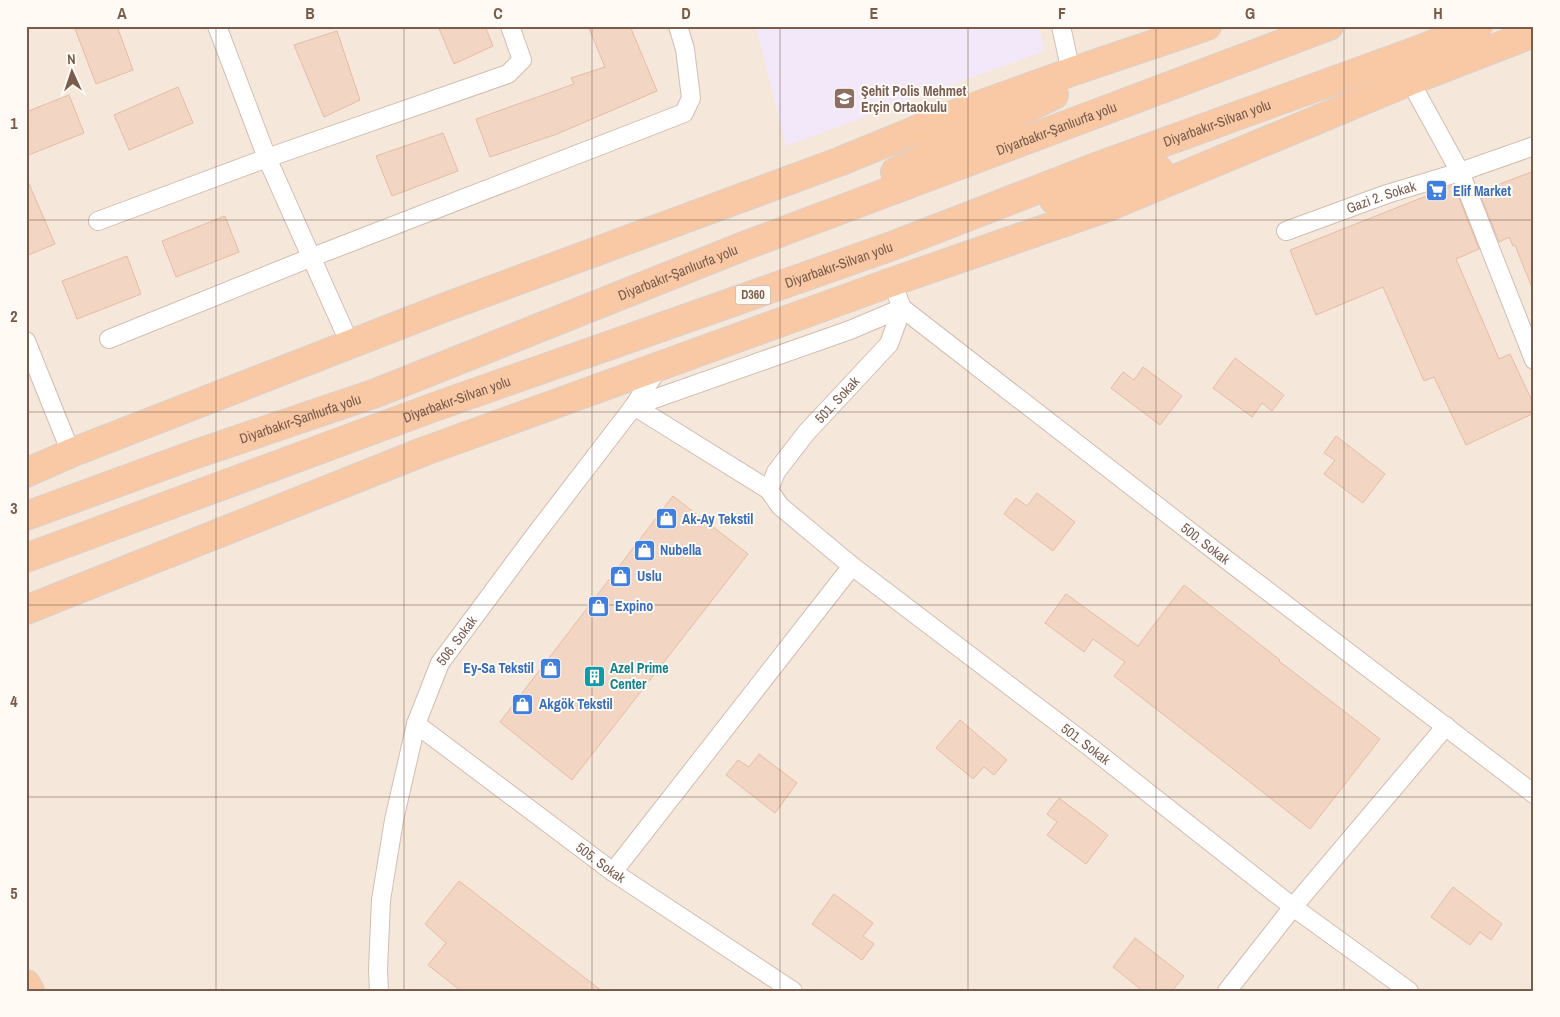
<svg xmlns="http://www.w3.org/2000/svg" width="1560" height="1017" font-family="'Archivo Narrow',sans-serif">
	<rect width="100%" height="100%" fill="#fdf6ec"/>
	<rect fill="#f5e8da" x="26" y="26" width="1508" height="965"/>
	<path fill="#f3e8fa" d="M756,26H1039L1044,51L786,146Z"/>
	<g fill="#f3d5c3" stroke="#e6bba3">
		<path d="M74,26H117L133,70L96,84Z"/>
		<path d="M438,26H485L493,46L454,64Z"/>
		<path d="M588,26H630L657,91L557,134L490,157L476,119L574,84L571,78L605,67Z"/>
		<path d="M337,31L360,100L324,117L294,45Z"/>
		<path d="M178,87L193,123L129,150L114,115Z"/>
		<path d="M69,95L84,133L26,156V112Z"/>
		<path d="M443,133L458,171L392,196L376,156Z"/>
		<path d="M1534,171V290H1533L1515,245L1513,246L1509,237L1499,242L1479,192Z"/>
		<path d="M26,177L55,244L26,256Z"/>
		<path d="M1454,185L1479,249L1456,259L1499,359L1510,354L1534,405V413L1466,445L1434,377L1424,381L1383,287L1316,315L1290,250Z"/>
		<path d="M225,216L239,252L176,277L162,241Z"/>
		<path d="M127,256L141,294L77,319L62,281Z"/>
		<path d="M1235,358L1284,395L1272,411L1262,403L1252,417L1213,388Z"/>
		<path d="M1143,367L1182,396L1160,425L1111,388L1123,372L1134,380Z"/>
		<path d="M1336,436L1385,474L1363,503L1324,474L1335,460L1324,453Z"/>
		<path d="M1037,493L1075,522L1053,551L1004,514L1016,498L1027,506Z"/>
		<path d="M673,496L748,554L572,780L500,722Z"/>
		<path d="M1184,585L1280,660L1279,661L1380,739L1310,829L1114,676L1125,662L1093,639L1084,652L1045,623L1066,594L1138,646Z"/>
		<path d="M960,720L1007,760L994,775L984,767L973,779L936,748Z"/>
		<path d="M759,754L797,783L775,813L726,775L738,760L749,767Z"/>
		<path d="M1059,798L1108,835L1086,864L1047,835L1057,822L1047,814Z"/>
		<path d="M459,881L602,991H461L428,965L446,943L425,924Z"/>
		<path d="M1453,887L1502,924L1491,940L1480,932L1470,945L1431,917Z"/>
		<path d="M834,894L873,923L863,936L874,944L862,960L812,924Z"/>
		<path d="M1135,938L1184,976L1172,991H1143L1113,967Z"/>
	</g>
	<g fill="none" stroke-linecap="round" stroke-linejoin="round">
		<defs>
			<g id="minor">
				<path d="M217,26L267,158L350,344"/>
				<path d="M1061,26L1071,72"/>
				<path d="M1410,81L1460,172L1534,360"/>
				<path d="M98,221L267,158L508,74L522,60L510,26"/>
				<path id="s1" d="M1286,231L1387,194L1460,172L1534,146"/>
				<path id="s2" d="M892,282L902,308L1219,554L1534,794"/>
				<path d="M109,339L310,258L684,113L691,98L685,49L678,26"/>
				<path d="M26,341L71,453"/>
				<path id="s3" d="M634,406L769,490L780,506L852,566L1090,747L1293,907L1409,991"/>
				<path d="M634,406L850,330L902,308"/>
				<path id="s4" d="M769,490L776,472L806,433L889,344L902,308"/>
				<path id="s5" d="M416,724L613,872L793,991"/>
				<path d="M613,872L852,566"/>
				<path id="s6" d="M379,991L378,969L381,900L394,820L416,724L440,663L532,539L634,406L659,367"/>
				<path d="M1227,991L1293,907L1446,726"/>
			</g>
			<g id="trunk">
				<path d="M895,172L1054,95"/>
				<path d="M1054,200L1159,170"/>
				<path d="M26,473L71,453L443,308L841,161L963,111L1071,72L1207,26"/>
				<path id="s7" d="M26,516L193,455L376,393L744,246L1329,26"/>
				<path id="s8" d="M26,558L437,406L892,246L1096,167L1424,48L1478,26"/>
				<path d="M26,610L425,451L892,282L1108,207L1410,81L1534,33"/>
				<path d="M26,984L30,991"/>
			</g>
		</defs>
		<use href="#minor" stroke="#d1beb0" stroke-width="20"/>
		<use href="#trunk" stroke="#dad1cd" stroke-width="30"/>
		<use href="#minor" stroke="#fff" stroke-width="18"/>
		<use href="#trunk" stroke="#f9c8a4" stroke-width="28"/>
	</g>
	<path fill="none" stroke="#7a5c4d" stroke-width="1" stroke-opacity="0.55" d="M216,26V991M404,26V991M592,26V991M780,26V991M968,26V991M1156,26V991M1344,26V991M26,220H1534M26,412H1534M26,605H1534M26,797H1534"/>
	<defs>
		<symbol id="school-square" viewBox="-11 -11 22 22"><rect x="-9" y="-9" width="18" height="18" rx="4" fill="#8d6e63" stroke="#fffaf3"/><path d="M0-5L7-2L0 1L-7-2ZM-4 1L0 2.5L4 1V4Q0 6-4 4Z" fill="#fff"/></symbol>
		<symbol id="supermarket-square" viewBox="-11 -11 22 22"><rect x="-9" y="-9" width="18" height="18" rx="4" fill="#3f7fe0" stroke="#fffaf3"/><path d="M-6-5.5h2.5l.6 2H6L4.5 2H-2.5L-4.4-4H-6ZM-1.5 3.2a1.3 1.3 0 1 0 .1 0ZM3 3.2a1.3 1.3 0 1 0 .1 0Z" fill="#fff"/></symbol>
		<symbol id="shop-square" viewBox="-11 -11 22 22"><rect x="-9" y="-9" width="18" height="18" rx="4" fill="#3f7fe0" stroke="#fffaf3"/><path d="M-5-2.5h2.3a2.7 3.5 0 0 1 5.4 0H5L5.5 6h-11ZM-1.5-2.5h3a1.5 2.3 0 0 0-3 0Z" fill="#fff"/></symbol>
		<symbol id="building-square" viewBox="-11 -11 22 22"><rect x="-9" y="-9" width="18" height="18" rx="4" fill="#0f9aa8" stroke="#fffaf3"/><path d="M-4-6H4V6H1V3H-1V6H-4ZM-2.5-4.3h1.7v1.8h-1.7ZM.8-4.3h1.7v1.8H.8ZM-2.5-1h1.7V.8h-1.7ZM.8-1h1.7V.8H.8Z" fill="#fff"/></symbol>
	</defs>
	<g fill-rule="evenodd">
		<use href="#school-square" x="832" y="86" width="25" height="25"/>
		<use href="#supermarket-square" x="1424" y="178" width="25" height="25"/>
		<use href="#shop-square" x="654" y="506" width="25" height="25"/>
		<use href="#shop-square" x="632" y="538" width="25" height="25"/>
		<use href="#shop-square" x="608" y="564" width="25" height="25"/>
		<use href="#shop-square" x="586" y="594" width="25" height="25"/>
		<use href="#shop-square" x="538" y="656" width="25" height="25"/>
		<use href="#building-square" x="582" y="664" width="25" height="25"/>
		<use href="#shop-square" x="510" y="692" width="25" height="25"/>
	</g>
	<g text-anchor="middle" stroke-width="4" stroke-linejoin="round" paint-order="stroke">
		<rect fill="#fffaf3" stroke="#a28b7f" stroke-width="1" x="735.5" y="285.5" width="35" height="19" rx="4"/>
		<g font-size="12" font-weight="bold" fill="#7a5c4d">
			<text x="753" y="299">D360</text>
		</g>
		<g font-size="14" font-weight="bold" fill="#785e54" stroke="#fffaf3" text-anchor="start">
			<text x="861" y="96">Şehit Polis Mehmet<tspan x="861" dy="16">Erçin Ortaokulu</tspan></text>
		</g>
		<g font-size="14" fill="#7a5c4d" stroke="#fffaf3">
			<text dy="5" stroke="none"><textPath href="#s8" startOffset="1268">Diyarbakır-Silvan yolu</textPath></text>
			<text dy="5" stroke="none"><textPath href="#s7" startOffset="1101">Diyarbakır-Şanlıurfa yolu</textPath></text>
			<text dy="5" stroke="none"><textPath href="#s1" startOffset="101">Gazi 2. Sokak</textPath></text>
			<text dy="5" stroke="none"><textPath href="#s8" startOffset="864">Diyarbakır-Silvan yolu</textPath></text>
			<text dy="5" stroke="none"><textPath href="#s7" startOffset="696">Diyarbakır-Şanlıurfa yolu</textPath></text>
			<text dy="5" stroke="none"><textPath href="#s4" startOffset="114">501. Sokak</textPath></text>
			<text dy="5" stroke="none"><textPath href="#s8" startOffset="459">Diyarbakır-Silvan yolu</textPath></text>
			<text dy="5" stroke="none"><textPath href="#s7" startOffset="291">Diyarbakır-Şanlıurfa yolu</textPath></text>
			<text dy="5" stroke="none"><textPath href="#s2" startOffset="412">500. Sokak</textPath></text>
			<text dy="5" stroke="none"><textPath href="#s6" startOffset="364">506. Sokak</textPath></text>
			<text dy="5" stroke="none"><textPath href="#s3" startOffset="566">501. Sokak</textPath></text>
			<text dy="5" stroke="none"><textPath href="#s5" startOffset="231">505. Sokak</textPath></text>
		</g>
		<g font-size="14" font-weight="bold" fill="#366cbe" stroke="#fffaf3" text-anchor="start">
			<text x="1453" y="196">Elif Market</text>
			<text x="682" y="524">Ak-Ay Tekstil</text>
			<text x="660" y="555">Nubella</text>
			<text x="637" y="581">Uslu</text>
			<text x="615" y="611">Expino</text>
			<text x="534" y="673" text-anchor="end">Ey-Sa Tekstil</text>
			<text x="539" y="709">Akgök Tekstil</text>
		</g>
		<g font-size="14" font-weight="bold" fill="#0d838f" stroke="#fffaf3" text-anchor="start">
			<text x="610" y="673">Azel Prime<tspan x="610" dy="16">Center</tspan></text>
		</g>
	</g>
	<rect width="1560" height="1017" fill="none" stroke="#fffaf3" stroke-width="55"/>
	<g transform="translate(72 72) rotate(357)" stroke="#fffaf3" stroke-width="4" paint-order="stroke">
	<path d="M0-4L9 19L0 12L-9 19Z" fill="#7a5c4d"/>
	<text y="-8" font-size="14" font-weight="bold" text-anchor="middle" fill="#7a5c4d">N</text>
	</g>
	<rect x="28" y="28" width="1504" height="962" fill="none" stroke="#7a5c4d" stroke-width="2"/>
	<g font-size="16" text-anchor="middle" font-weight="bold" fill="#7a5c4d">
		<text x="122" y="19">A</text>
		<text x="310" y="19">B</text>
		<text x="498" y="19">C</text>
		<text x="686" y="19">D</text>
		<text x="874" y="19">E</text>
		<text x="1062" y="19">F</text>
		<text x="1250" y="19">G</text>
		<text x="1438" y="19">H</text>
		<text x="14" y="129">1</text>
		<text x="14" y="322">2</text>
		<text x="14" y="514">3</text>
		<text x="14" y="707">4</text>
		<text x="14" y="899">5</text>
	</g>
</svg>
